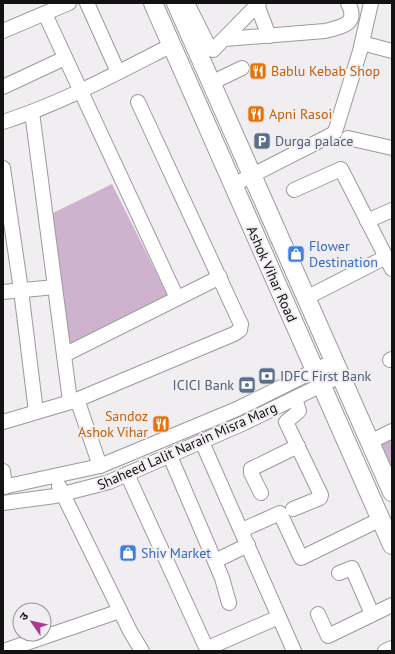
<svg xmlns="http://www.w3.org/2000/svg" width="395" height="654" font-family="'PT Sans','Noto Sans Devanagari',sans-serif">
	<rect width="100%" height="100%" fill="#f1eef1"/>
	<g fill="#ceb3cf">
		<path d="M112,184L168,296L69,345L53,213Z"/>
		<path d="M392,439V476L378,445Z"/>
	</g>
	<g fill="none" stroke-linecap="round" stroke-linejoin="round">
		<defs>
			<g id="minor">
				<path d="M87,3L118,72"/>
				<path d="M187,3L209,47L213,50L259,3"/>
				<path d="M257,5L269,36"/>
				<path d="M45,14L177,298"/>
				<path d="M3,31L69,3"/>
				<path d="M225,39L325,31C342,27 359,24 348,3"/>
				<path d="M362,43L392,51"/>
				<path d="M211,83L242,68"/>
				<path d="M3,87L65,58"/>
				<path d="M32,112L70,401"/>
				<path d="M3,122C62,103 117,73 172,45"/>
				<path d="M348,138L392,148"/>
				<path d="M3,168L21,290L36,412"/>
				<path d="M233,185L331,135L335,132L360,51L371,3"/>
				<path d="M294,190L341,169L392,269"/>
				<path d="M367,221L392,210"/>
				<path d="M3,292L55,287"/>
				<path d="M306,298L386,257"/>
				<path d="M64,355L220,277"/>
				<path d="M390,360L392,359"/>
				<path d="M74,401L234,334L240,330L241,324L238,318L138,102"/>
				<path d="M3,422L74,401L79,405L100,466"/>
				<path d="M202,442L294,651"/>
				<path d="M370,442L392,431"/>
				<path d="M170,456L222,578L229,603"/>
				<path d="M3,471L5,487"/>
				<path d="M127,474L205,645L210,647L279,617"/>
				<path d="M59,486L130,631L142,651"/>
				<path d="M3,487L100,466L237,409L334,361"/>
				<path d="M261,493L251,473V469L298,446"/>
				<path d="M3,503L55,496L109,482L244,423L342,375"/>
				<path d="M293,509L320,498L321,495L286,422L299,411L295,398"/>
				<path d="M242,530L280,513L301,558L381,519"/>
				<path d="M215,561L248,545"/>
				<path d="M339,573L352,568L372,614"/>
				<path d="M318,614L328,636L392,605"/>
				<path d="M3,651L120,611"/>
				<path d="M385,651L392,648"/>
			</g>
			<g id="major">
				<path d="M153,3L392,545"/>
				<path d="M176,3L392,492"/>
			</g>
		</defs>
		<use href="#minor" stroke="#9c999c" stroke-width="16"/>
		<use href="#major" stroke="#9c999c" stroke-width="20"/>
		<use href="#minor" stroke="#fff" stroke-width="14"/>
		<use href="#major" stroke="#fff" stroke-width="18"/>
	</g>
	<defs>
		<symbol id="restaurant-square" viewBox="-11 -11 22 22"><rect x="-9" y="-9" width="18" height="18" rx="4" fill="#e8710a" stroke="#f1eef1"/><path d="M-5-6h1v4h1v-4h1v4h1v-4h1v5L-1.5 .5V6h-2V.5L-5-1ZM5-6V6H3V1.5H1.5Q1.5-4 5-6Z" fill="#fff"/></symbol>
		<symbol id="parking-square" viewBox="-11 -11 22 22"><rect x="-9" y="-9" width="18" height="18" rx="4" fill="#5c6f8a" stroke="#f1eef1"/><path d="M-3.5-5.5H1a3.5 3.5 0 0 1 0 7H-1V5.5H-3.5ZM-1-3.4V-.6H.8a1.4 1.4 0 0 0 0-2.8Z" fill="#fff"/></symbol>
		<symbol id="shop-square" viewBox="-11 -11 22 22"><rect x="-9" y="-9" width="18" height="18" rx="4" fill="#3f7fe0" stroke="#f1eef1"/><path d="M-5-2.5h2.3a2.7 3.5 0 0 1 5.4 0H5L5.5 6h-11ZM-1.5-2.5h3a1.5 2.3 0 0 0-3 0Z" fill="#fff"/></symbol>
		<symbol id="bank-square" viewBox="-11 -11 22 22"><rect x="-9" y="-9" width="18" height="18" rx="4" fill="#5c6f8a" stroke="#f1eef1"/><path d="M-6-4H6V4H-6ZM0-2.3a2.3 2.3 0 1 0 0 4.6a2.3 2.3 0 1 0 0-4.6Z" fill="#fff"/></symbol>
	</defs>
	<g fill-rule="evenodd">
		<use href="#restaurant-square" x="248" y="61" width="20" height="20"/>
		<use href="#restaurant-square" x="246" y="104" width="20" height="20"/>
		<use href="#parking-square" x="252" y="131" width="20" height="20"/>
		<use href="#shop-square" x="286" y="244" width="20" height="20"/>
		<use href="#bank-square" x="257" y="366" width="20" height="20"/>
		<use href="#bank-square" x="237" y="375" width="20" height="20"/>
		<use href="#restaurant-square" x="151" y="414" width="20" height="20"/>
		<use href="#shop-square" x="118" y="543" width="20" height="20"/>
	</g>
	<g text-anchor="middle" stroke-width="4" stroke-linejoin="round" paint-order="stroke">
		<g font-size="14" fill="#c56008" stroke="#f1eef1" text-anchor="start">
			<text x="271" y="76">Bablu Kebab Shop</text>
			<text x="269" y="119">Apni Rasoi</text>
			<text x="148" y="421" text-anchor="end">Sandoz<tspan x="148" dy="16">Ashok Vihar</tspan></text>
		</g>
		<g font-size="14" fill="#4e5e75" stroke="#f1eef1" text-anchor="start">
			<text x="275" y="146">Durga palace</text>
			<text x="280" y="381">IDFC First Bank</text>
			<text x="234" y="390" text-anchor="end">ICICI Bank</text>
		</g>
		<g font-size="14" fill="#366cbe" stroke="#f1eef1" text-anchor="start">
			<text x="309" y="251">Flower<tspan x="309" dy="16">Destination</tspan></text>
			<text x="141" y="558">Shiv Market</text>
		</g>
		<g font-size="14" fill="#131213" stroke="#f1eef1">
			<text transform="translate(272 274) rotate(66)" y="5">Ashok Vihar Road</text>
			<text transform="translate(187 446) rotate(-24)" y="5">Shaheed Lalit Narain Misra Marg</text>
		</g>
	</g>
	<rect width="395" height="654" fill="none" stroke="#131213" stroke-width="8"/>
	<g transform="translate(32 622) rotate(304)"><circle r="19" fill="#f1eef1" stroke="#989698"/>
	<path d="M0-3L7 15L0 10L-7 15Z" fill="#ac3a95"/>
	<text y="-6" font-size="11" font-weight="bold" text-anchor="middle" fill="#131213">उ</text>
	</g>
</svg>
